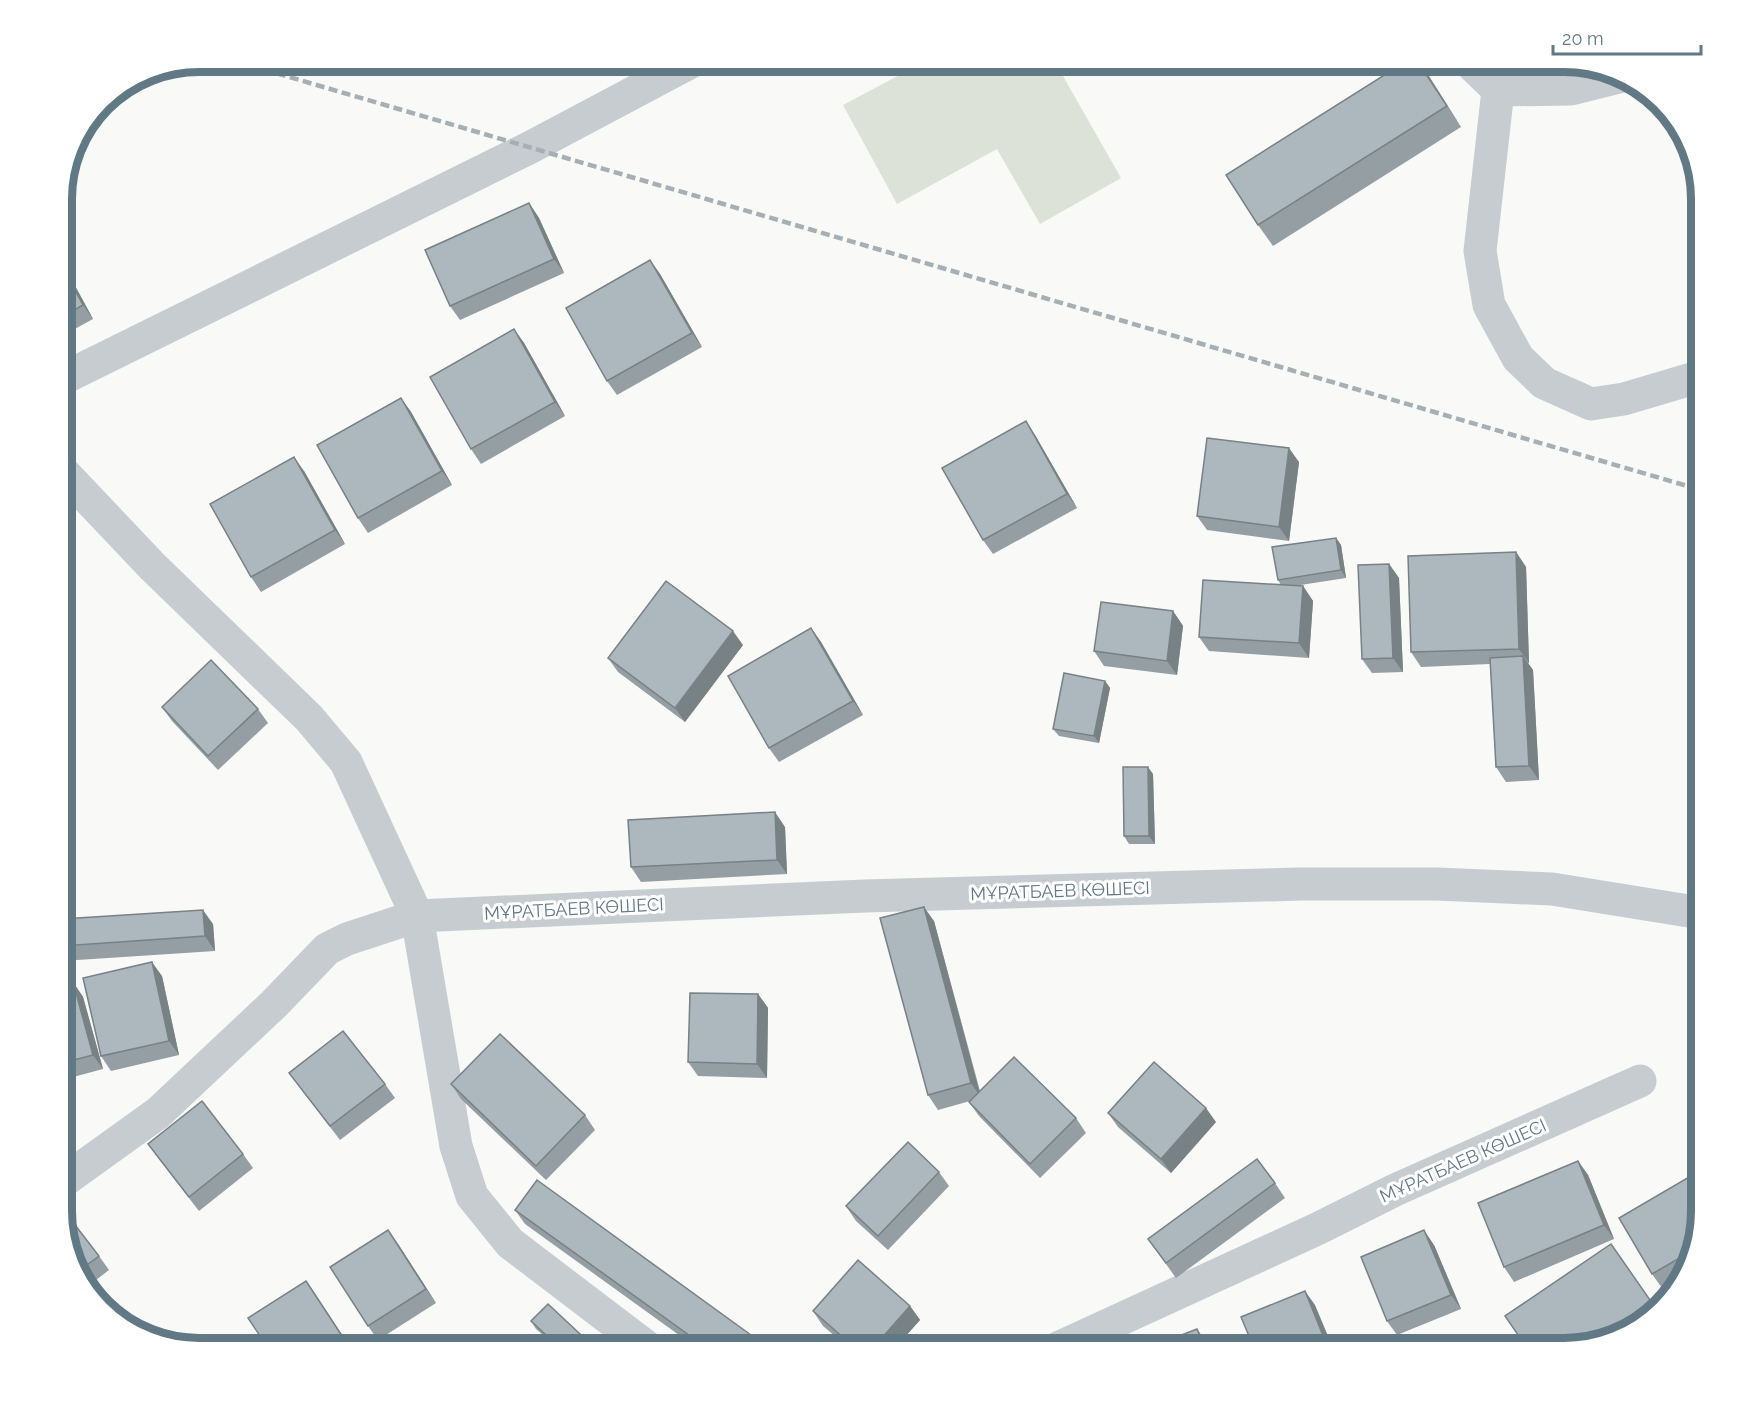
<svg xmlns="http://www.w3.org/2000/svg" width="1763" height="1410" font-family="Raleway,sans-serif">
	<rect width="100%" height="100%" fill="#f9f9f7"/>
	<path fill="#dce2d7" d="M924,62H1055L1121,178L1040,224L997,149L897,204L843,105Z"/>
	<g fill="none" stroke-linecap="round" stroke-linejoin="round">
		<g stroke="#c6cccf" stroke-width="33">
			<path d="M1469,62L1498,90L1571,89L1623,76"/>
			<path d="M1498,90L1480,251L1489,305L1518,358L1544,383L1591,404L1624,399L1698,377"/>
			<path d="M62,379L531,147L691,62"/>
			<path d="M62,471L152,566L309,718L346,762L417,916L456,1146L472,1196L510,1243L648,1348"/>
			<path d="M62,1182L158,1113L274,1004L327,949L347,939L417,916L865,896L1302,884H1437L1552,889L1701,913"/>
			<path d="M1058,1348L1317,1229L1395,1190L1640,1081"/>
		</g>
		<path stroke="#a6afb4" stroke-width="4.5" stroke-dasharray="9 4.5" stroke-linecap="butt" d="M238,62L1701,490"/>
	</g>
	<g fill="#949ea3">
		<path d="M1195,62H1224L1206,76Z"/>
		<path d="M1419,62L1461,127L1273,246L1258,225Z"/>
		<path d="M529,203L539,218L564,273L460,320L450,306Z"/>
		<path d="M650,260L660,274L702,347L617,395L607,381Z"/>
		<path d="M62,265L68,273L93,319L62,336Z"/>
		<path d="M514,329L524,343L565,416L481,464L471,449Z"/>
		<path d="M401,398L411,412L452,485L368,533L358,518Z"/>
		<path d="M1026,421L1035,435L1077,508L993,554L983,540Z"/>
		<path d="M1299,462L1289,541L1207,530L1197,516Z"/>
		<path d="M304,471L345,544L261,592L251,577Z"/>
		<path d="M1336,538L1341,545L1346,578L1294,586H1303L1313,601L1309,658L1209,651L1199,637L1281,585L1278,580Z"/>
		<path d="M1516,552L1526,567L1529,663H1528L1533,670L1539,780L1506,782L1496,767L1490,664L1421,667L1411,652Z"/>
		<path d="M1389,564L1399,578L1403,672L1372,673L1362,659Z"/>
		<path d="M1173,611L1183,626L1177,675L1104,666L1094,651Z"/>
		<path d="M811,628L821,642L863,715L779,762L769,748Z"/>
		<path d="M743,645L685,722L618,672L608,658Z"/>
		<path d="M1105,681L1110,688L1099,743L1059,736L1053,729Z"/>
		<path d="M162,707L258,709L268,723L218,770L172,721Z"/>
		<path d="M1153,774L1155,844H1129L1124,836Z"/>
		<path d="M785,827L787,874L641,882L631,867Z"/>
		<path d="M62,919L213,924L215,951L62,961Z"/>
		<path d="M934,921L980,1091L1076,1118L1086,1133L1040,1178L979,1116L969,1102L970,1101L938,1110L928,1095Z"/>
		<path d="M162,976L179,1055L111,1071L101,1056Z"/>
		<path d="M73,982L83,997L103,1069L62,1080V986Z"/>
		<path d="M758,994L768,1008L767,1078L698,1076L688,1062Z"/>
		<path d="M289,1073L385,1084L395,1098L340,1140Z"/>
		<path d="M451,1084L585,1115L595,1130L546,1180L461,1099Z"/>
		<path d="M1108,1113L1216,1122L1171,1173L1118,1127Z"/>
		<path d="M148,1144L243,1154L253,1168L199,1211L158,1158Z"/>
		<path d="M1578,1161L1588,1175L1614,1239L1514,1282L1504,1267Z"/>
		<path d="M939,1172L949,1186L888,1250L856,1221L846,1206Z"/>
		<path d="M1275,1183L1285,1198L1176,1278L1148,1239Z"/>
		<path d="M515,1210L762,1343L766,1348H697L525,1224Z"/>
		<path d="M1701,1212L1694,1256L1682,1276L1662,1288L1652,1274Z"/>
		<path d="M398,1244L436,1303L378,1340L368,1326Z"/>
		<path d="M1434,1245L1461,1309L1397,1335L1387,1321Z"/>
		<path d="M99,1256L109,1270L87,1287L76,1272Z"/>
		<path d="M306,1281L316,1295L351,1348H268Z"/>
		<path d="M910,1306L920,1320L895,1348H849L823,1326L813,1311Z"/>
		<path d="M531,1321L595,1348H558L536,1329Z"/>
	</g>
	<g fill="#788184">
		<path d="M1419,62L1429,76L1461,127L1447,106Z"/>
		<path d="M529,203L539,218L564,273L554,259Z"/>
		<path d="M650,260L660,274L702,347L692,333Z"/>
		<path d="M62,265L68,273L93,319L83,305L62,266Z"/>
		<path d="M514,329L524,343L565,416L555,402Z"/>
		<path d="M401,398L411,412L452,485L442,471Z"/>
		<path d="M1026,421L1035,435L1077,508L1067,494Z"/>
		<path d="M1289,448L1299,462L1289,541L1279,527Z"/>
		<path d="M294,457L304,471L345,544L335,530Z"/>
		<path d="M1336,538L1341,545L1346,578L1341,570Z"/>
		<path d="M1516,552L1526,567L1529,663L1519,649Z"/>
		<path d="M1389,564L1399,578L1403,672L1393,658Z"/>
		<path d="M1303,586L1313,601L1309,658L1299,643Z"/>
		<path d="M1173,611L1183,626L1177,675L1167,661Z"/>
		<path d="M811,628L821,642L863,715L853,701Z"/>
		<path d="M733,631L743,645L685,722L675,708Z"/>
		<path d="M1523,656L1533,670L1539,780L1529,766Z"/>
		<path d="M1105,681L1110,688L1099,743L1094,736Z"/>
		<path d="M1148,767L1153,774L1155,844L1149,836Z"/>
		<path d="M775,812L785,827L787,874L777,860Z"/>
		<path d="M924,907L934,921L981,1098L971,1083Z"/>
		<path d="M203,910L213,924L215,951L205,936Z"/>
		<path d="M152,962L162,976L179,1055L169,1041Z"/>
		<path d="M73,982L83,997L103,1069L93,1055Z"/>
		<path d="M758,994L768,1008L767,1078L757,1064Z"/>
		<path d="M1206,1108L1216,1122L1171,1173L1161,1159Z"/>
		<path d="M1578,1161L1588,1175L1614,1239L1604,1225Z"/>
		<path d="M388,1230L398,1244L436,1303L426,1289Z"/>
		<path d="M1424,1230L1434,1245L1461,1309L1451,1295Z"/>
		<path d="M1305,1291L1315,1305L1333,1348H1328Z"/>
		<path d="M910,1306L920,1320L895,1348H873Z"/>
		<path d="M1197,1329L1207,1343L1209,1348H1205Z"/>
		<path d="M762,1343L766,1348H757Z"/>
	</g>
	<g fill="#acb8bd" stroke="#788184" stroke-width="1.5">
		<path d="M1405,62H1418L1447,106L1258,225L1226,175Z"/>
		<path d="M529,203L554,259L450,306L425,250Z"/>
		<path d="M650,260L692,333L607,381L566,308Z"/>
		<path d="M62,266L83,305L62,317Z"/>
		<path d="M514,329L555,402L471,449L430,377Z"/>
		<path d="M401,398L442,471L358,518L317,445Z"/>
		<path d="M1026,421L1067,494L983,540L942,468Z"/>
		<path d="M1207,438L1289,448L1279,527L1197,516Z"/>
		<path d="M294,457L335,530L251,577L210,504Z"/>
		<path d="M1336,538L1341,570L1278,580L1272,547Z"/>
		<path d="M1516,552L1519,649L1411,652L1408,556Z"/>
		<path d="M1389,564L1393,658L1362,659L1358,565Z"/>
		<path d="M1203,580L1303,586L1299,643L1199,637Z"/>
		<path d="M666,581L733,631L675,708L608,658Z"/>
		<path d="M1101,602L1173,611L1167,661L1094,651Z"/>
		<path d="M811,628L853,701L769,748L728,676Z"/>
		<path d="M1523,656L1529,766L1496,767L1490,658Z"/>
		<path d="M211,660L258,709L208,756L162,707Z"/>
		<path d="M1064,673L1105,681L1094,736L1053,729Z"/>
		<path d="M1123,767H1148L1149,836H1124Z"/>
		<path d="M775,812L777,860L631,867L628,820Z"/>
		<path d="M924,907L971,1083L928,1095L880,918Z"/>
		<path d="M203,910L205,936L62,946V919Z"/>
		<path d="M152,962L169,1041L101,1056L83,978Z"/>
		<path d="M73,982L93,1055L62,1063V986Z"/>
		<path d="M690,993L758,994L757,1064L688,1062Z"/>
		<path d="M343,1031L385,1084L330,1126L289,1073Z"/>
		<path d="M500,1034L585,1115L536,1166L451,1084Z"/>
		<path d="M1014,1057L1076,1118L1030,1164L969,1102Z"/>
		<path d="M1154,1062L1206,1108L1161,1159L1108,1113Z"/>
		<path d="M202,1101L243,1154L189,1197L148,1144Z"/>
		<path d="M908,1142L939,1172L878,1236L846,1206Z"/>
		<path d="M1257,1159L1275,1183L1166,1263L1148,1239Z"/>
		<path d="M1578,1161L1604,1225L1504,1267L1478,1203Z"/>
		<path d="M1701,1170V1212L1695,1249L1652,1274L1619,1218Z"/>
		<path d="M537,1180L762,1343L757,1348H707L515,1210Z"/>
		<path d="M62,1208L99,1256L76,1273L62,1220Z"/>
		<path d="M388,1230L426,1289L368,1326L330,1267Z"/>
		<path d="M1424,1230L1451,1295L1387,1321L1361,1257Z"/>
		<path d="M1611,1244L1657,1310L1625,1335L1564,1348H1527L1505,1316Z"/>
		<path d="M858,1260L910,1306L873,1348H855L813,1311Z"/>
		<path d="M306,1281L344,1339L329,1348H268L248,1318Z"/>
		<path d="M1305,1291L1328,1348H1254L1241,1317Z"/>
		<path d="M548,1304L595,1348H560L531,1321Z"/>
		<path d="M1197,1329L1205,1348H1148Z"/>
	</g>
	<g text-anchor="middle" stroke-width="6" stroke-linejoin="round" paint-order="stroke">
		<g font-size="18" fill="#617885" stroke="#fff">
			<text transform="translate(1060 891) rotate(-2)" y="6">МҰРАТБАЕВ КӨШЕСІ</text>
			<text transform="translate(574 909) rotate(-3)" y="6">МҰРАТБАЕВ КӨШЕСІ</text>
			<text transform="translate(1463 1161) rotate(-24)" y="6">МҰРАТБАЕВ КӨШЕСІ</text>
		</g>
	</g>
	<path d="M0 0H1763V1410H0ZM199 72H1564A127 127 0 0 1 1691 199V1211A127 127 0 0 1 1564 1338H199A127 127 0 0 1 72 1211V199A127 127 0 0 1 199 72Z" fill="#fff" fill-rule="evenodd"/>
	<path fill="none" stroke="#617885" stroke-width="8" d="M199 72H1564A127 127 0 0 1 1691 199V1211A127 127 0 0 1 1564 1338H199A127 127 0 0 1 72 1211V199A127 127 0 0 1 199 72Z"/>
	<path d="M1553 45v9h148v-9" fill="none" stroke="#617885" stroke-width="3"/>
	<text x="1562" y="45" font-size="18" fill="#617885" stroke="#ffffff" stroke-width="4.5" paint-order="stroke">20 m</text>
</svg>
